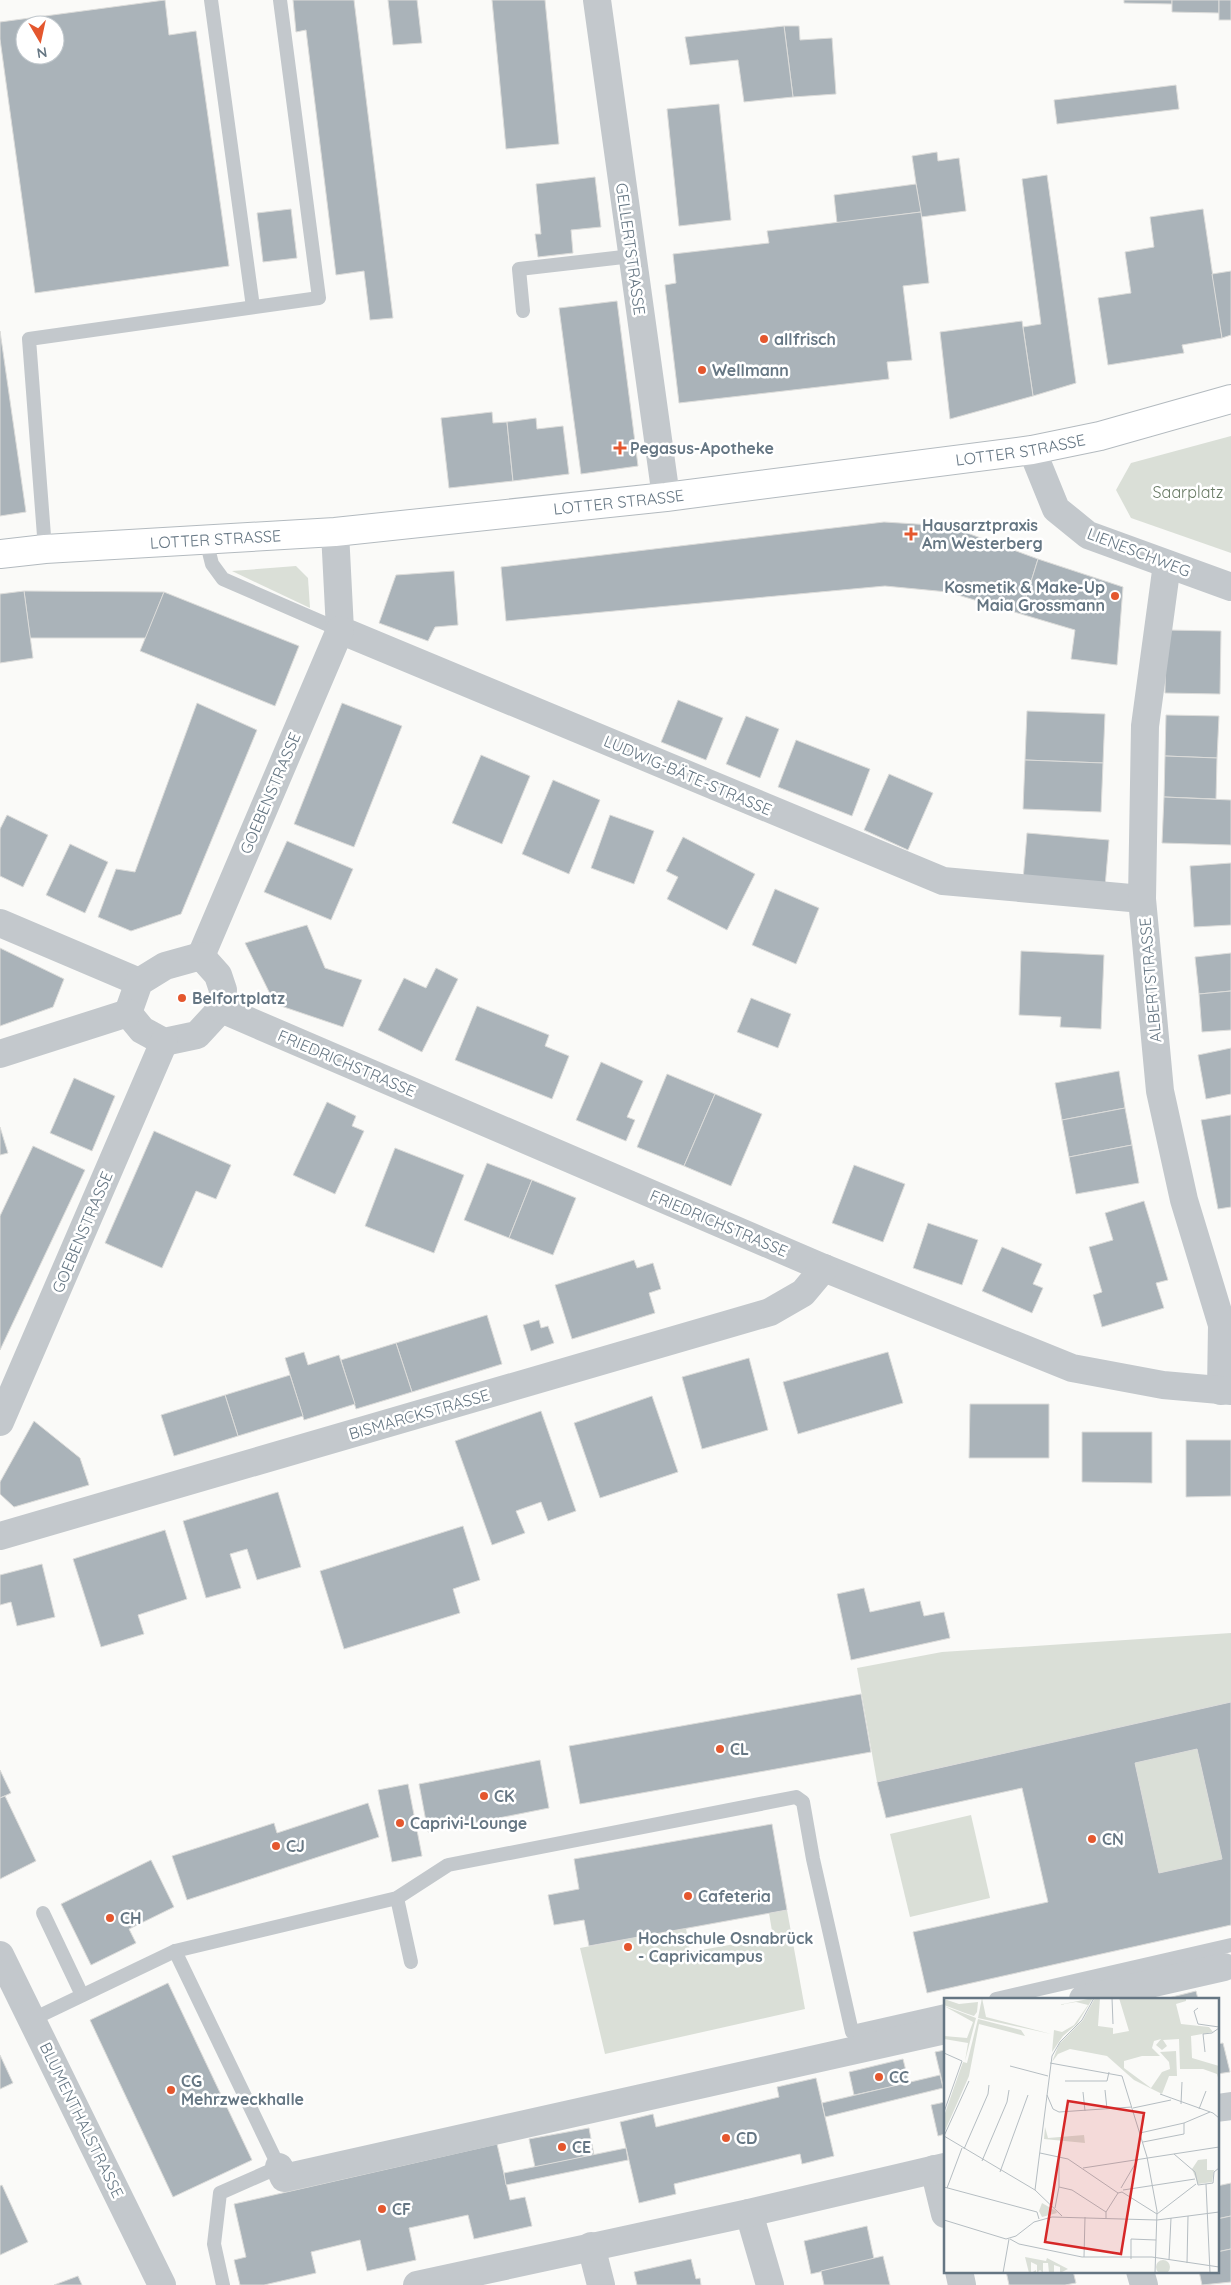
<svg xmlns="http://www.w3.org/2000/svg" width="1231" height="2285" font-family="Quicksand,sans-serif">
	<rect width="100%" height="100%" fill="#fafaf8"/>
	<g fill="#dadfd7">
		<path d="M1231,436V553L1131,518L1116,490L1131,463Z"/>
		<path d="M296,566L308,578L310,608L232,571Z"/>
		<path d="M1231,1633V1702L877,1782L857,1668L942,1652Z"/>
		<path d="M1197,1749L1222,1859L1159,1873L1135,1763Z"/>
		<path d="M971,1815L990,1898L910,1917L890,1834Z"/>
		<path d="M787,1910L805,2009L605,2054L580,1948L686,1928L690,1952L773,1937L769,1913Z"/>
	</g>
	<g fill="#aab3b9" stroke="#dcdcda" fill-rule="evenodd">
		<path d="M165,0L169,35L196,31L229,266L35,293L0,39V22ZM25,25H55V55H25Z"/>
		<path d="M293,0H354L393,318L370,320L364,271L336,275L306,30L296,32Z"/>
		<path d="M388,0H417L422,43L393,45Z"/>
		<path d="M492,0H545L559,144L506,149Z"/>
		<path d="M1124,0H1172V4L1124,3Z"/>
		<path d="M1172,0H1219V13L1172,12Z"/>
		<rect x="1219" y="0" width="12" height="20"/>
		<path d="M784,26H799L800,40L832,38L836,94L793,97Z"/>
		<path d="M784,26L793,97L744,102L738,60L690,65L685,37Z"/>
		<path d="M1176,85L1179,109L1057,124L1054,100Z"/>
		<path d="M719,104L731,220L679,226L667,109Z"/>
		<path d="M937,152L938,161L959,158L966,211L921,217L912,156Z"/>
		<path d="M1047,175L1076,383L1033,396L1023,327L1041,324L1022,179Z"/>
		<path d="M595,177L601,227L571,230L573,253L538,257L535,234H541L536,184Z"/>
		<path d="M916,184L921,212L837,223L834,195Z"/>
		<path d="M291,209L297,258L263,262L257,213Z"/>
		<path d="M1203,209L1222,338L1182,345L1184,353L1108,365L1098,298L1131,293L1125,252L1154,247L1150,217Z"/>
		<path d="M921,212L929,283L903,286L912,360L887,362L889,379L679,403L665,285L676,283L673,254L769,243L767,231Z"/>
		<path d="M1231,271V335L1222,338L1212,274Z"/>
		<path d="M617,301L638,466L581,474L559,308Z"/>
		<path d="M1022,321L1033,396L950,419L940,332Z"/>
		<path d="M0,331L26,512L0,516Z"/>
		<path d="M492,412L493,423L507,422L513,481L449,488L441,418Z"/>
		<path d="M536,418L537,429L563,426L569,474L513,481L507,422Z"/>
		<path d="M884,522L948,526L1038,559L1021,614L948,592L885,586L506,621L501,567Z"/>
		<path d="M1038,559L1123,587L1117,665L1071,659L1075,630L1021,614Z"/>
		<path d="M454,571L458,625L435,627L428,641L379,623L396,575Z"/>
		<path d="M24,591L164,592L146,638H30Z"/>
		<path d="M24,591L33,658L0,663V594Z"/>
		<path d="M164,592L299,646L275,706L140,651Z"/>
		<path d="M1166,630L1221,631L1220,694L1165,693Z"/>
		<path d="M678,700L723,718L706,760L661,742Z"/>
		<path d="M197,703L257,730L181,914L131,931L98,917L116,869L135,872Z"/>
		<path d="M342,703L402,726L354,847L294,824Z"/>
		<path d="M1027,711L1105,714L1103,763L1025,760Z"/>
		<path d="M1166,715L1219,716L1217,758L1165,756Z"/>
		<path d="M746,716L779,729L760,778L726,764Z"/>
		<path d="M796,740L870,769L852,816L778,787Z"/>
		<path d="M481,755L530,776L502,844L452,823Z"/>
		<path d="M1165,756L1217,758L1216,799L1164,797Z"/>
		<path d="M1025,760L1103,763L1101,812L1023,809Z"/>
		<path d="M889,774L933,793L908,850L864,830Z"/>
		<path d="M553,780L600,800L569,874L522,854Z"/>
		<path d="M1164,797L1231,800V845L1162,843Z"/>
		<path d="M7,815L48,835L23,887L0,876V829Z"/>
		<path d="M610,815L654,831L634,884L591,868Z"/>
		<path d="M1027,833L1109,840L1105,887L1023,880Z"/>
		<path d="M683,837L755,874L727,930L667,899L678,877L666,871Z"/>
		<path d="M287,841L353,869L331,920L264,892Z"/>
		<path d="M70,844L108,862L85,913L46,895Z"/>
		<path d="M1231,863V925L1194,927L1190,866Z"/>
		<path d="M775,889L819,908L796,964L752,945Z"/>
		<path d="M307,925L325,968L362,980L343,1027L275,1004L245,943Z"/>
		<path d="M0,948L64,979L53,1007L0,1026Z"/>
		<path d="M1021,951L1104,955L1101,1029L1060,1027L1061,1017L1019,1015Z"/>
		<path d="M1231,953V991L1199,994L1195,957Z"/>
		<path d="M436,968L458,979L422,1052L378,1030L404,978L426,988Z"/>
		<path d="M1231,991V1030L1202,1032L1199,994Z"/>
		<path d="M751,998L791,1014L778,1048L737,1032Z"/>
		<path d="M477,1006L549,1035L545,1046L569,1056L552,1099L455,1060Z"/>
		<path d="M1231,1048V1094L1206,1099L1198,1055Z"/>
		<path d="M601,1062L643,1081L627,1117L635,1120L626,1141L576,1120Z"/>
		<path d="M1119,1071L1125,1108L1062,1120L1055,1083Z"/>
		<path d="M667,1074L715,1094L684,1166L637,1147Z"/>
		<path d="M74,1078L115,1096L92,1151L50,1133Z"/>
		<path d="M715,1094L762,1114L731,1186L684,1166Z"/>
		<path d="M327,1102L356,1116L352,1126L364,1131L335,1194L293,1175Z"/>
		<path d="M1125,1108L1132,1145L1069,1157L1062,1120Z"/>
		<path d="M1231,1115V1207L1218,1209L1201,1120Z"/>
		<path d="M0,1127L8,1153L0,1155Z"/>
		<path d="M154,1131L231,1165L216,1199L196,1191L162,1268L105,1243Z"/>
		<path d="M1132,1145L1139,1183L1076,1194L1069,1157Z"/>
		<path d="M33,1146L85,1170L0,1350V1216Z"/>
		<path d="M395,1148L464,1175L434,1253L365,1226Z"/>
		<path d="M487,1163L532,1180L509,1238L464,1220Z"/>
		<path d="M854,1165L905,1184L883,1242L832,1223Z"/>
		<path d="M532,1180L576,1198L553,1255L509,1238Z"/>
		<path d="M1144,1201L1168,1280L1156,1283L1164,1308L1102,1327L1093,1295L1102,1292L1089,1247L1113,1240L1105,1213Z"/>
		<path d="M928,1223L978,1240L962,1285L913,1268Z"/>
		<path d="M1002,1247L1042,1264L1033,1284L1043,1288L1032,1313L982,1291Z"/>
		<path d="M634,1260L637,1268L653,1263L661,1289L649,1293L655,1313L572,1339L555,1285Z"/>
		<path d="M487,1315L502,1364L412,1392L396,1343Z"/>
		<path d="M539,1320L541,1328L548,1326L554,1343L531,1351L523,1325Z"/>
		<path d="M396,1343L412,1392L356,1409L341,1360Z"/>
		<path d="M304,1352L308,1365L339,1355L355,1404L304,1420L285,1358Z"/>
		<path d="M888,1352L903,1403L798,1434L783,1382Z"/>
		<path d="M749,1358L768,1430L702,1449L682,1377Z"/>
		<path d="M290,1375L303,1416L238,1436L225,1395Z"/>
		<path d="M225,1395L238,1436L174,1456L161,1415Z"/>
		<path d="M652,1396L678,1472L600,1498L574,1423Z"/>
		<path d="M970,1404H1049V1458H969Z"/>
		<path d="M541,1411L576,1511L548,1521L541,1502L516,1511L525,1533L492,1545L455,1441Z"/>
		<path d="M34,1421L80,1458L89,1485L14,1507L0,1494V1482Z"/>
		<path d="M1082,1432H1152V1483L1082,1482Z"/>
		<path d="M1186,1440H1231V1496L1186,1497Z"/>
		<path d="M278,1492L301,1567L257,1580L247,1549L230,1554L241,1588L206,1598L183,1521Z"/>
		<path d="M463,1526L480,1580L453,1589L460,1613L344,1649L320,1571Z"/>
		<path d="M165,1530L187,1599L138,1615L144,1634L101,1647L73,1559Z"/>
		<path d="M42,1564L55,1617L17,1626L11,1602L0,1605V1575Z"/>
		<path d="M864,1588L870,1612L920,1601L924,1616L944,1612L950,1638L851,1660L837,1594Z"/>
		<path d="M861,1694L871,1752L580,1804L569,1746Z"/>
		<path d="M1231,1702V1925L927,1993L913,1932L1048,1902L1022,1788L886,1818L877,1782ZM1197,1749L1222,1859L1159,1873L1135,1763Z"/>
		<path d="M540,1760L549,1808L428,1832L419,1784Z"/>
		<path d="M0,1770L11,1793L0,1798Z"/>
		<path d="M408,1784L422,1856L392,1862L378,1790Z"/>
		<path d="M5,1796L36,1861L0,1879V1798Z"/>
		<path d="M368,1803L379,1837L187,1900L172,1856L274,1823L277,1833Z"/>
		<path d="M772,1824L787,1910L589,1946L584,1920L554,1925L548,1895L579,1889L574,1859Z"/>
		<path d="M151,1860L174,1907L129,1929L136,1943L91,1965L61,1904Z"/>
		<path d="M168,1983L252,2160L173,2197L90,2020Z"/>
		<path d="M1196,1991L1198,1999H1164Z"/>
		<path d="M1223,2043L1230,2072L1217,2074V2044Z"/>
		<path d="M945,2050V2094L935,2052Z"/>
		<path d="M0,2055L13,2083L0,2089Z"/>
		<path d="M903,2059L909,2083L854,2095L849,2072Z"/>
		<path d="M940,2075L943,2088L825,2117L822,2103Z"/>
		<path d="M816,2078L834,2156L802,2164L800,2154L674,2184L676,2194L639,2203L620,2122L653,2114L656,2127L779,2097L777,2087Z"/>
		<path d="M945,2102V2134L938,2136L931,2105Z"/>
		<path d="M589,2128L594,2155L535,2167L529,2139Z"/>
		<path d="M497,2144L510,2200L525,2197L532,2226L474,2239L468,2215L409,2228L416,2260L367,2271L360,2240L311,2252L316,2273L264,2285H240L234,2260L246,2257L234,2204Z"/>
		<path d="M626,2148L628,2160L506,2185L504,2173Z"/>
		<path d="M1231,2183V2216L1217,2219V2186Z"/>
		<path d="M2,2185L28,2242L0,2255V2186Z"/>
		<path d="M1231,2216V2249L1217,2252V2219Z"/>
		<path d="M867,2226L874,2259L811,2274L804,2241Z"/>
		<path d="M1231,2249V2282L1202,2285L1199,2271H1217V2252Z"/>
		<path d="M883,2256L890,2285H824L821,2271Z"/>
		<path d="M691,2259L696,2279L700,2278L701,2285H637L634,2272Z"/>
		<path d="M1006,2271H1073L1076,2283L1065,2285H1009Z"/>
		<path d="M78,2276L82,2285H54Z"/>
	</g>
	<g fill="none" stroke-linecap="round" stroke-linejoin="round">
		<defs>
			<g id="secondary">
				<path id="s1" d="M0,554L45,549L335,532L666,497L1032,450L1100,436L1231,399"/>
			</g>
		</defs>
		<use href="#secondary" stroke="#b3babf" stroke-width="30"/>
		<g stroke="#c3c8cc" stroke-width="14">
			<path d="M211,0L253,307"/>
			<path d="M523,311L519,269L632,256"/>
			<path d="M206,540L212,564L223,579L340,630"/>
			<path d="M45,549L29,339L319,298L280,0"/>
			<path d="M397,1898L411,1962"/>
			<path d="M43,1913L82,1995"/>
			<path d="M175,1951L279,2167L220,2193L214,2244L223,2285"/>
			<path d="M996,1999L1231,1945"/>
			<path d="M33,2019L175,1951L397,1898L448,1865L796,1797L803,1802L813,1859L852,2032L945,2011"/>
		</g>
		<g stroke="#c3c8cc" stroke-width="28">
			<path d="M597,0L666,497"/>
			<path d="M1032,450L1056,509L1088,535L1231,587"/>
			<path d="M335,532L340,630L943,881L1142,899"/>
			<path d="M1167,564L1145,726L1142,899L1160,1091L1184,1200L1222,1325L1221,1391"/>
			<path d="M0,923L139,982"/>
			<path d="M201,956L340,630"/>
			<path d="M201,956L218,975L223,990L221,1009L197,1035L164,1042L142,1030L128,1013L139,982L165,966Z"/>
			<path d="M221,1009L824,1268L1072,1368L1163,1385L1231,1391"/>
			<path d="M0,1054L128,1013"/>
			<path d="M0,1422L164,1042"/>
			<path d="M0,1536L770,1312L803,1293L824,1268"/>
			<path d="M0,1955L162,2285"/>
			<path d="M1083,1999L1224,1967"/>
			<path d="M1217,2108L1231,2106"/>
			<path d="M279,2167L284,2178L945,2030"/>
			<path d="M934,2169L945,2214"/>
			<path d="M749,2213L770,2285"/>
			<path d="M591,2246L601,2285"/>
			<path d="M959,2271L962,2285"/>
			<path d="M1140,2271L1144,2285"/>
			<path d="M417,2285L749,2213L945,2167"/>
		</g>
		<use href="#secondary" stroke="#fff" stroke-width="28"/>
	</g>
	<g fill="#e4572e" stroke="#fff" stroke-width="2">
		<circle cx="764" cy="339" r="5"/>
		<circle cx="702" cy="370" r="5"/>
		<path d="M617.5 440.5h5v5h5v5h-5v5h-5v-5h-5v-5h5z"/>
		<path d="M908.5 526.5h5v5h5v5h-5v5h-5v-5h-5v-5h5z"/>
		<circle cx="1115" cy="596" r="5"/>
		<circle cx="182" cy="998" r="5"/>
		<circle cx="720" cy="1749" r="5"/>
		<circle cx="484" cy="1796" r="5"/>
		<circle cx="400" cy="1823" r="5"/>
		<circle cx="1092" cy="1839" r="5"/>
		<circle cx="276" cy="1846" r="5"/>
		<circle cx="688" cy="1896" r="5"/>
		<circle cx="110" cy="1918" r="5"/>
		<circle cx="628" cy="1947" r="5"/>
		<circle cx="879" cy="2077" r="5"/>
		<circle cx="171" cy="2090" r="5"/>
		<circle cx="726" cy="2138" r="5"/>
		<circle cx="562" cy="2147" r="5"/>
		<circle cx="382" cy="2209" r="5"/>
	</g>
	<g text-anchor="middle" stroke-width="5" stroke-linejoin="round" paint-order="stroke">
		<g font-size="16" fill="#657683" stroke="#fff">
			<text transform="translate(631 249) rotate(82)" y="6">GELLERTSTRASSE</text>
			<text dy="6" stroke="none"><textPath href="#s1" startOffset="1026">LOTTER STRASSE</textPath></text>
			<text dy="6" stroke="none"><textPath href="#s1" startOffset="621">LOTTER STRASSE</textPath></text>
			<text dy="6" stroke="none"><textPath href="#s1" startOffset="216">LOTTER STRASSE</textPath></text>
			<text transform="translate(1139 552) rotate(21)" y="6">LIENESCHWEG</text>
			<text transform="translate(688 775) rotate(23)" y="6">LUDWIG-BÄTE-STRASSE</text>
			<text transform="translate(270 793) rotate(-67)" y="6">GOEBENSTRASSE</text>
			<text transform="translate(1150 980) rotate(-95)" y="6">ALBERTSTRASSE</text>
			<text transform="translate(347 1063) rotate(23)" y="6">FRIEDRICHSTRASSE</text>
			<text transform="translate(719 1223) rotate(23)" y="6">FRIEDRICHSTRASSE</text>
			<text transform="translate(82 1232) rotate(-67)" y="6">GOEBENSTRASSE</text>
			<text transform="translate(419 1414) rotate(-16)" y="6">BISMARCKSTRASSE</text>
			<text transform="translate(82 2120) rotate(64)" y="6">BLUMENTHALSTRASSE</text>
		</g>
		<g font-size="16" font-weight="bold" fill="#657683" stroke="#fff" text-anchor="start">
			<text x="774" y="345">allfrisch</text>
			<text x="712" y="376">Wellmann</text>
			<text x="630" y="454">Pegasus-Apotheke</text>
			<text x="922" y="531">Hausarztpraxis<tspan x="922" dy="18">Am Westerberg</tspan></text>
			<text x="1105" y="593" text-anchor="end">Kosmetik &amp; Make-Up<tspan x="1105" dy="18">Maia Grossmann</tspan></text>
			<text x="192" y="1004">Belfortplatz</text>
			<text x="730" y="1755">CL</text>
			<text x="494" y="1802">CK</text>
			<text x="410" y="1829">Caprivi-Lounge</text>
			<text x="1102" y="1845">CN</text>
			<text x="286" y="1852">CJ</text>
			<text x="698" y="1902">Cafeteria</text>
			<text x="120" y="1924">CH</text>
			<text x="638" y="1944">Hochschule Osnabrück<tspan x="638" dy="18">- Caprivicampus</tspan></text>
			<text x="889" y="2083">CC</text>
			<text x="181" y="2087">CG<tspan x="181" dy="18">Mehrzweckhalle</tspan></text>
			<text x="736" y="2144">CD</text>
			<text x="572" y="2153">CE</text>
			<text x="392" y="2215">CF</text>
		</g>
		<g font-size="16" fill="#687a64" stroke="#fff">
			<text x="1188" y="498">Saarplatz</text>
		</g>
	</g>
	<g transform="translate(944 1998)">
		<rect width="275" height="275" fill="#fafaf8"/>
		<path d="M38,0L42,19L107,36L34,20ZM149,0L133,26L119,38L108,54L110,32L118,34L130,27L144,7L132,4L114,7ZM151,0H156L154,28L169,30V36L185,33L175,0H242V3L232,6L237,26L265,29L269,34L247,38L248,60L275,68V83L273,76L259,71H236L235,41L219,42L223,48L218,52L212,47L217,41L210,43L208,50L216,58H198L180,63V70L207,90L218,74L226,71L225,64L216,54L232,53L233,78H225L218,96L190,82L163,58L126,51L114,56L108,64L115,46L139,22ZM0,1L15,6L34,4L33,14L30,18L21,15L0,7ZM0,8L32,20L21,63L24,45L0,41V38L23,40L29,24ZM34,21L77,32L81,38L35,26L25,78L0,135V118L19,64L23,65ZM101,129L104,140L140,137L141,145L100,141ZM263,161V172H270L268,184L254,186L248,171L254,162ZM98,205L112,213L113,215L98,219L95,213ZM81,259L102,263L103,260L124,271L116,275V269L110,267V275H105L104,265H99V275L96,272L93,275V267L87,264V275L92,272V275H85ZM212 269a7 7 0 1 1 14 0a7 7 0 1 1-14 0Z" fill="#dadfd7"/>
		<path fill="none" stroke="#b5bdc2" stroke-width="1" d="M168,0L169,26M254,10L250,13L254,26L275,29M261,54L259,36L268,35L275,30M0,55L18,63L0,114M106,65L178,78L203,159L213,213L211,275M66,68L104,78M121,83H163L165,74M161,92L163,111M139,94L141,113M216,96L269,115L275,120M103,97L109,111L115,114L188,109M237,106L238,84M189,110L227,102M255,111L262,93M196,135L240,125L266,114M0,138L91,192L118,218M0,138L25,83M199,144L240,136V125M20,151L44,96L45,87M96,155L124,161L174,195L178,194L213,216L252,186M230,156L251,174L254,187L269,185L270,174L275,170M38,163L63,104L65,92M139,170L275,149M56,174L84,97M262,186L266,275M0,189L93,214L95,221M115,189L128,192L162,214V220M3,190L18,150M177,190L194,161M91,192L108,58L116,44L138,22L150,0M179,192L251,181M111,210L115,189V158M162,214L174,195M0,222L62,241L72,238L90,224L108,219L213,222L275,214M66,241L75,246L138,259H208L275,269M140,259L141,219M187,261V241L212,242M225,262L227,220M243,265L244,218M59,275L65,241"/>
		<path fill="#d62828" fill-opacity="0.15" stroke="#d62828" stroke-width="2.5" d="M124,103L200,115L177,256L101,244Z"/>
		<rect width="275" height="275" fill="none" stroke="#657683" stroke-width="2.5"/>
	</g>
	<g transform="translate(40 40) rotate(171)"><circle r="24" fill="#ffffff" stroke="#c1c8cd"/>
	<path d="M0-4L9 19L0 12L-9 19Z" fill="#e4572e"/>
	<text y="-8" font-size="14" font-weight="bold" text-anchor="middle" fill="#657683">N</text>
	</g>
</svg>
